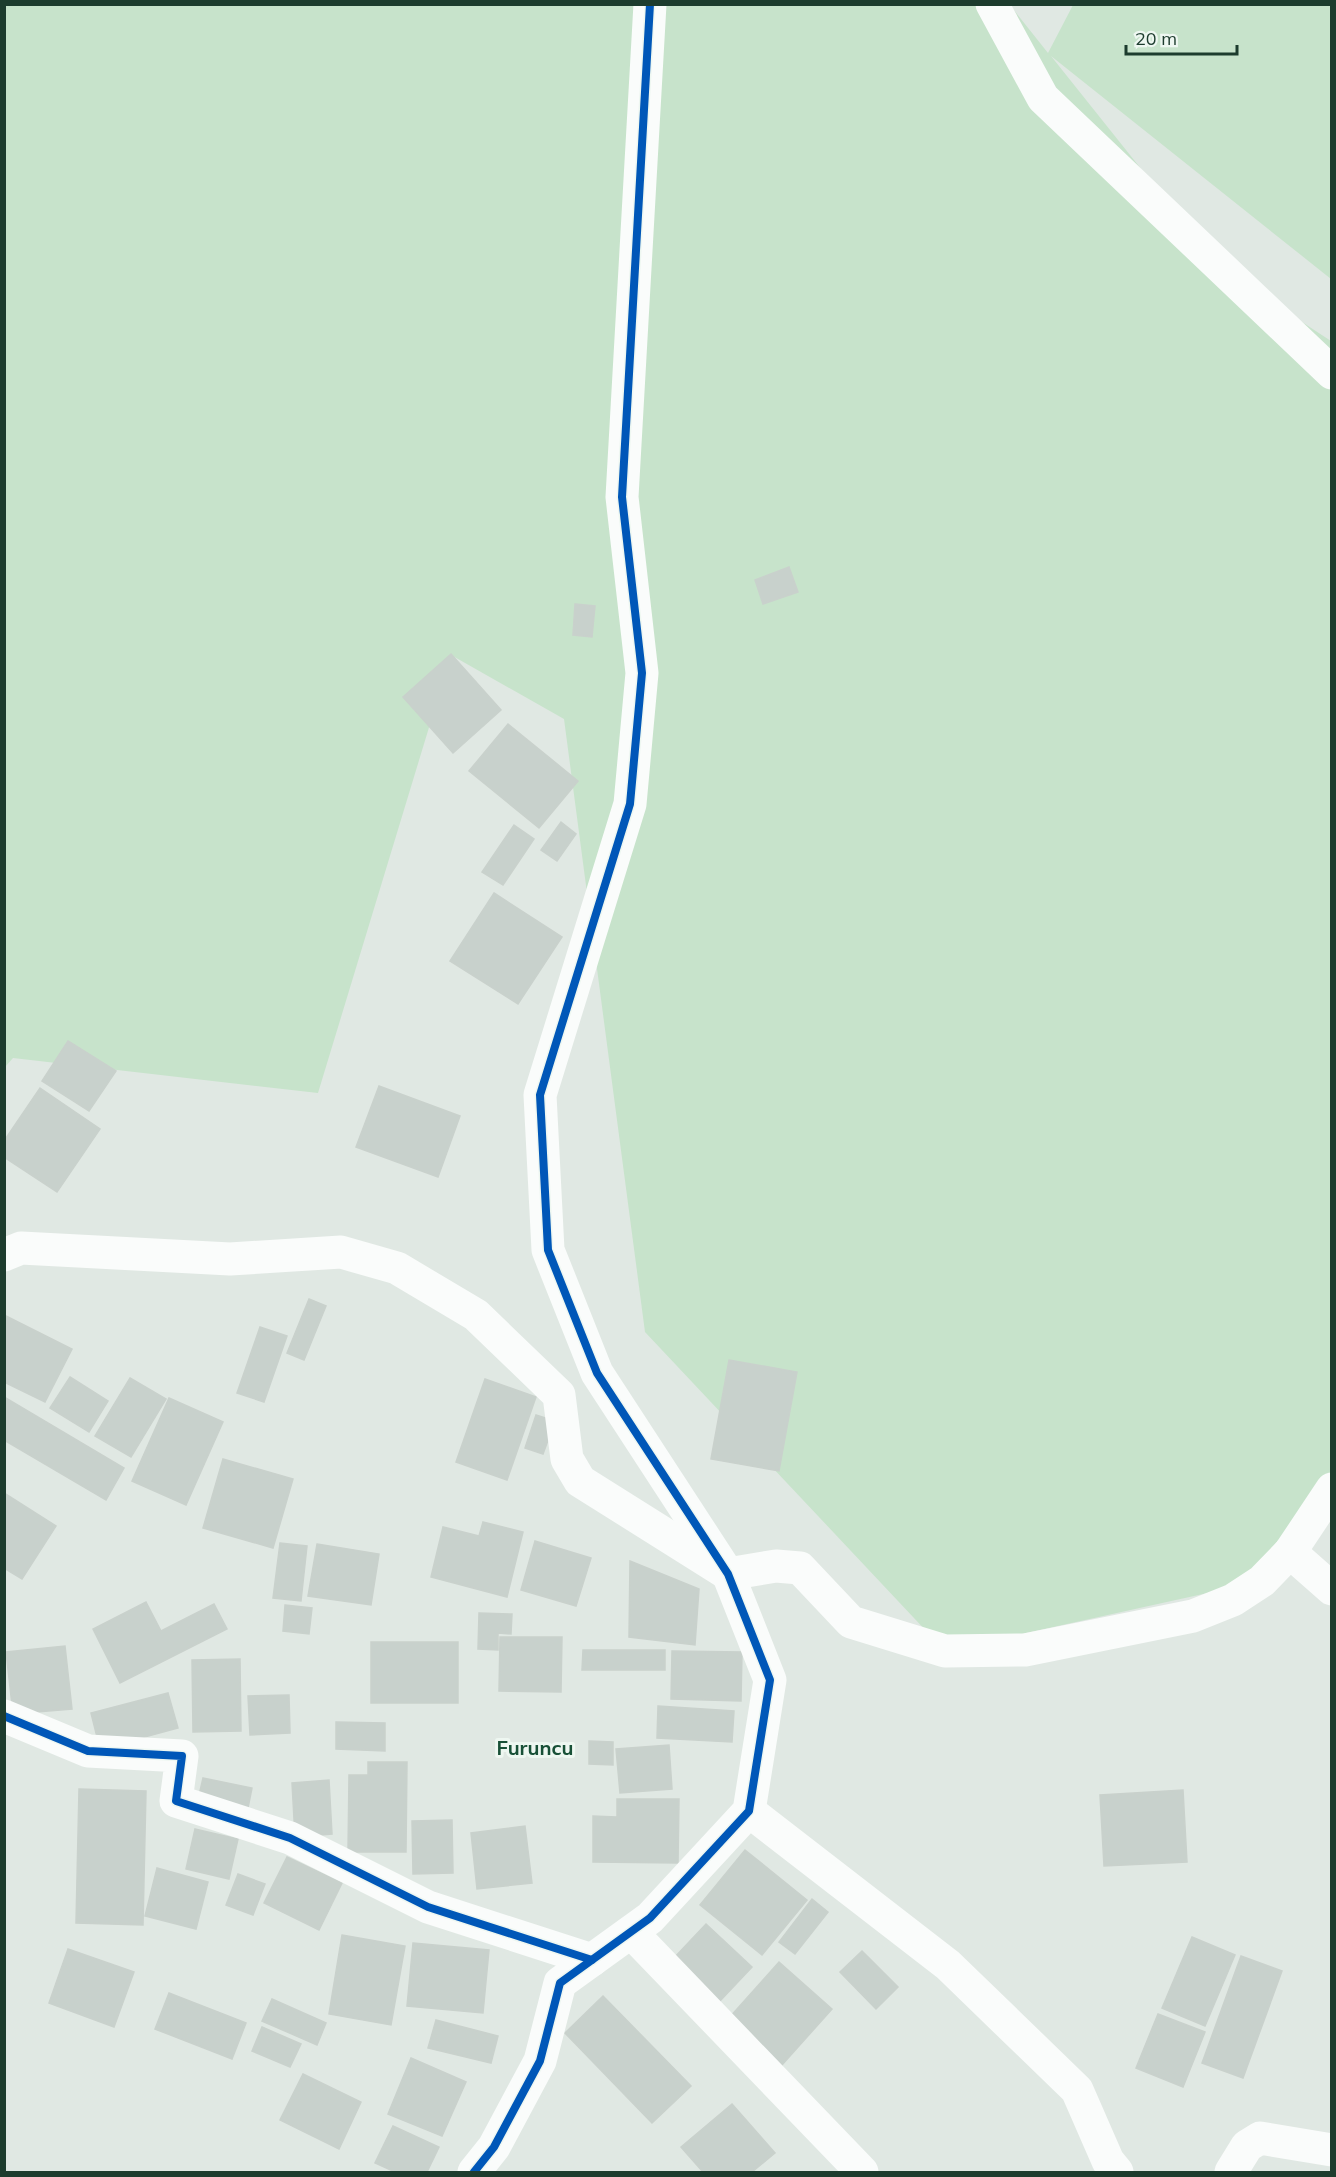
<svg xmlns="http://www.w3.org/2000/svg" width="1336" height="2177" font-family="Mulish,sans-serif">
	<rect width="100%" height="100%" fill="#e0e8e3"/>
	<path fill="#c7e3cb" d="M1009,4L1048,53L1073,5H1331V279L1051,56L1221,269L1331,341V1504L1262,1581L945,1651L645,1332L564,719L451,655L318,1093L13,1058L5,1067V5Z"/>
	<g fill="#c8d1cc" stroke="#c9d1cc" stroke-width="1.5">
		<path d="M789,567L798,592L763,604L755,580Z"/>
		<path d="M575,604L595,606L592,637L573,635Z"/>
		<path d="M451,654L501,710L453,753L403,697Z"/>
		<path d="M508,724L578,781L539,828L469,771Z"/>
		<path d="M561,822L576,834L557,861L541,850Z"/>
		<path d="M514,825L534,839L503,885L482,872Z"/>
		<path d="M494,893L562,937L518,1004L450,961Z"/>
		<path d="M68,1041L116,1071L89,1111L42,1081Z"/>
		<path d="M379,1086L460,1116L438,1177L356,1147Z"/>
		<path d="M40,1088L100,1129L57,1192L4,1157V1141Z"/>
		<path d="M309,1299L326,1306L304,1360L287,1353Z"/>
		<path d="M4,1315L72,1349L45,1402L4,1382Z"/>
		<path d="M260,1327L287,1336L264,1402L237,1393Z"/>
		<path d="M729,1360L797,1372L779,1471L711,1459Z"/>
		<path d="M70,1377L108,1401L89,1432L50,1408Z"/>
		<path d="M130,1378L166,1399L131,1457L95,1436Z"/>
		<path d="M485,1379L536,1397L507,1480L456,1462Z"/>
		<path d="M4,1397L124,1468L106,1500L4,1440Z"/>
		<path d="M169,1398L223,1422L186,1505L132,1481Z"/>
		<path d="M536,1415L555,1421L543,1454L525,1448Z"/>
		<path d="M223,1459L293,1479L273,1548L203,1528Z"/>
		<path d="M4,1493L56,1526L22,1579L4,1568Z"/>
		<path d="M483,1522L523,1532L507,1597L431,1577L443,1527L479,1536Z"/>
		<path d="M535,1541L591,1558L576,1606L521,1590Z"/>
		<path d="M280,1543L307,1546L301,1601L273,1598Z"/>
		<path d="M317,1544L379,1554L371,1605L308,1596Z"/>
		<path d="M630,1561L699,1589L695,1645L629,1637Z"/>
		<path d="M146,1602L161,1631L214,1604L227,1629L120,1683L93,1629Z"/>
		<path d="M285,1605L312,1608L309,1634L283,1631Z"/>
		<path d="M479,1613L512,1614L511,1634L498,1633V1650L478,1649Z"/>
		<path d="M500,1637H562L561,1692L499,1691Z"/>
		<rect x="371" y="1642" width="87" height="61"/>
		<path d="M65,1646L72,1709L13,1714L6,1652Z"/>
		<path d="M583,1650H665V1670H582Z"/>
		<path d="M672,1651L742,1652L741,1701L671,1699Z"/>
		<path d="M240,1659L241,1731L193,1732L192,1660Z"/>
		<path d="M168,1693L178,1728L100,1749L91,1713Z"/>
		<path d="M289,1695L290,1733L250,1735L248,1696Z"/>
		<path d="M658,1706L734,1711L732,1742L657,1738Z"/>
		<path d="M336,1722L385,1723V1751L336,1749Z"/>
		<path d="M589,1741L613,1742V1765L589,1764Z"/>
		<path d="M669,1745L672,1789L620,1793L616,1749Z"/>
		<path d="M368,1762H407L406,1852H348L349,1775H368Z"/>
		<path d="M203,1778L252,1788L247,1813L197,1804Z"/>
		<path d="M329,1780L332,1834L295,1837L292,1783Z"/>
		<path d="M79,1789L146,1791L143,1925L76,1923Z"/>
		<path d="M1183,1790L1187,1862L1104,1866L1100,1795Z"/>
		<path d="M617,1799H679L678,1863L593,1862V1816L617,1817Z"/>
		<path d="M452,1820L453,1873L413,1874L412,1821Z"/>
		<path d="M525,1826L532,1883L477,1889L471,1833Z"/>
		<path d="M195,1829L238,1839L229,1879L186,1869Z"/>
		<path d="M745,1850L807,1900L762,1955L700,1905Z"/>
		<path d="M287,1857L342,1883L319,1930L264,1903Z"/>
		<path d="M157,1868L208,1882L196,1929L145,1916Z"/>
		<path d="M238,1874L265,1884L253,1915L226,1905Z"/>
		<path d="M812,1899L828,1912L795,1954L779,1942Z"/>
		<path d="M706,1924L752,1967L720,2001L674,1958Z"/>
		<path d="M342,1935L405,1946L391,2025L329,2014Z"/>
		<path d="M1192,1937L1235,1955L1205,2026L1162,2008Z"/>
		<path d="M413,1943L489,1950L483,2013L407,2006Z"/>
		<path d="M68,1949L134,1972L114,2027L49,2003Z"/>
		<path d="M862,1951L898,1987L876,2009L840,1972Z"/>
		<path d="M1241,1956L1282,1971L1243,2078L1202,2063Z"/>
		<path d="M779,1962L832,2009L782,2065L729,2018Z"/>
		<path d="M169,1993L246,2023L232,2059L155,2029Z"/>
		<path d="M603,1996L691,2086L652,2123L565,2033Z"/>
		<path d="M272,1999L326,2023L317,2045L262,2021Z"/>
		<path d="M1158,2014L1205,2032L1183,2087L1136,2068Z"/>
		<path d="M436,2020L498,2036L491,2063L428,2048Z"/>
		<path d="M262,2027L301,2044L290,2067L252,2051Z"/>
		<path d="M411,2058L466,2082L442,2136L388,2114Z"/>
		<path d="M303,2074L361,2102L339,2149L280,2120Z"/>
		<path d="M732,2104L775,2153L752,2172H703L681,2147Z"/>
		<path d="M393,2126L439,2147L427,2172H395L375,2163Z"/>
	</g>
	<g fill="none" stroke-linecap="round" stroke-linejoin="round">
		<g stroke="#fafcfb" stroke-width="33">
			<path d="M992,4L1043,98L1332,373"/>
			<path d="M4,1255L21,1248L230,1259L341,1252L397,1268L476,1315L559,1395L567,1459L580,1481L728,1574L776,1566L800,1568L851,1622L945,1651L1025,1650L1193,1616L1233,1600L1262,1581L1290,1552L1332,1489"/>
			<path d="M1290,1552L1332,1589"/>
			<path d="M4,1716L88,1751L182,1756L176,1801L290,1838L428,1907L592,1960"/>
			<path d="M749,1811L948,1965L1077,2090L1108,2161L1117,2172"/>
			<path d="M631,1932L862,2172"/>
			<path d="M474,2172L494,2147L540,2061L560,1983L650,1918L749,1811L770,1680L728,1574L597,1373L548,1250L540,1095L630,804L642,673L622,497L650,4"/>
			<path d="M1231,2172L1247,2146L1260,2138L1332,2150"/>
		</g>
		<defs>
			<g id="cycleway">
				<path d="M4,1716L88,1751L182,1756L176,1801L290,1838L428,1907L592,1960"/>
				<path d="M474,2172L494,2147L540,2061L560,1983L650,1918L749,1811L770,1680L728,1574L597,1373L548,1250L540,1095L630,804L642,673L622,497L650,4"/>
			</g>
		</defs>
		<use href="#cycleway" stroke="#eef7f1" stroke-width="11"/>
		<use href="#cycleway" stroke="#0057b8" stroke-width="8"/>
	</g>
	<g text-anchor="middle" stroke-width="6" stroke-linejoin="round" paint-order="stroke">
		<g font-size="20" font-weight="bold" fill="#185037" stroke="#eef7f1">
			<text x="535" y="1755">Furuncu</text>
		</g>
	</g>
	<rect width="1336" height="2177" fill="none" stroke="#1d3c2e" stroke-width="12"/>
	<path d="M1126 45v9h111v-9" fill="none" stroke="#1d3c2e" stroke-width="3"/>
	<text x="1135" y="45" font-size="18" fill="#1d3c2e" stroke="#eef7f1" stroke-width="4.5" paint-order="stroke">20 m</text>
</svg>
